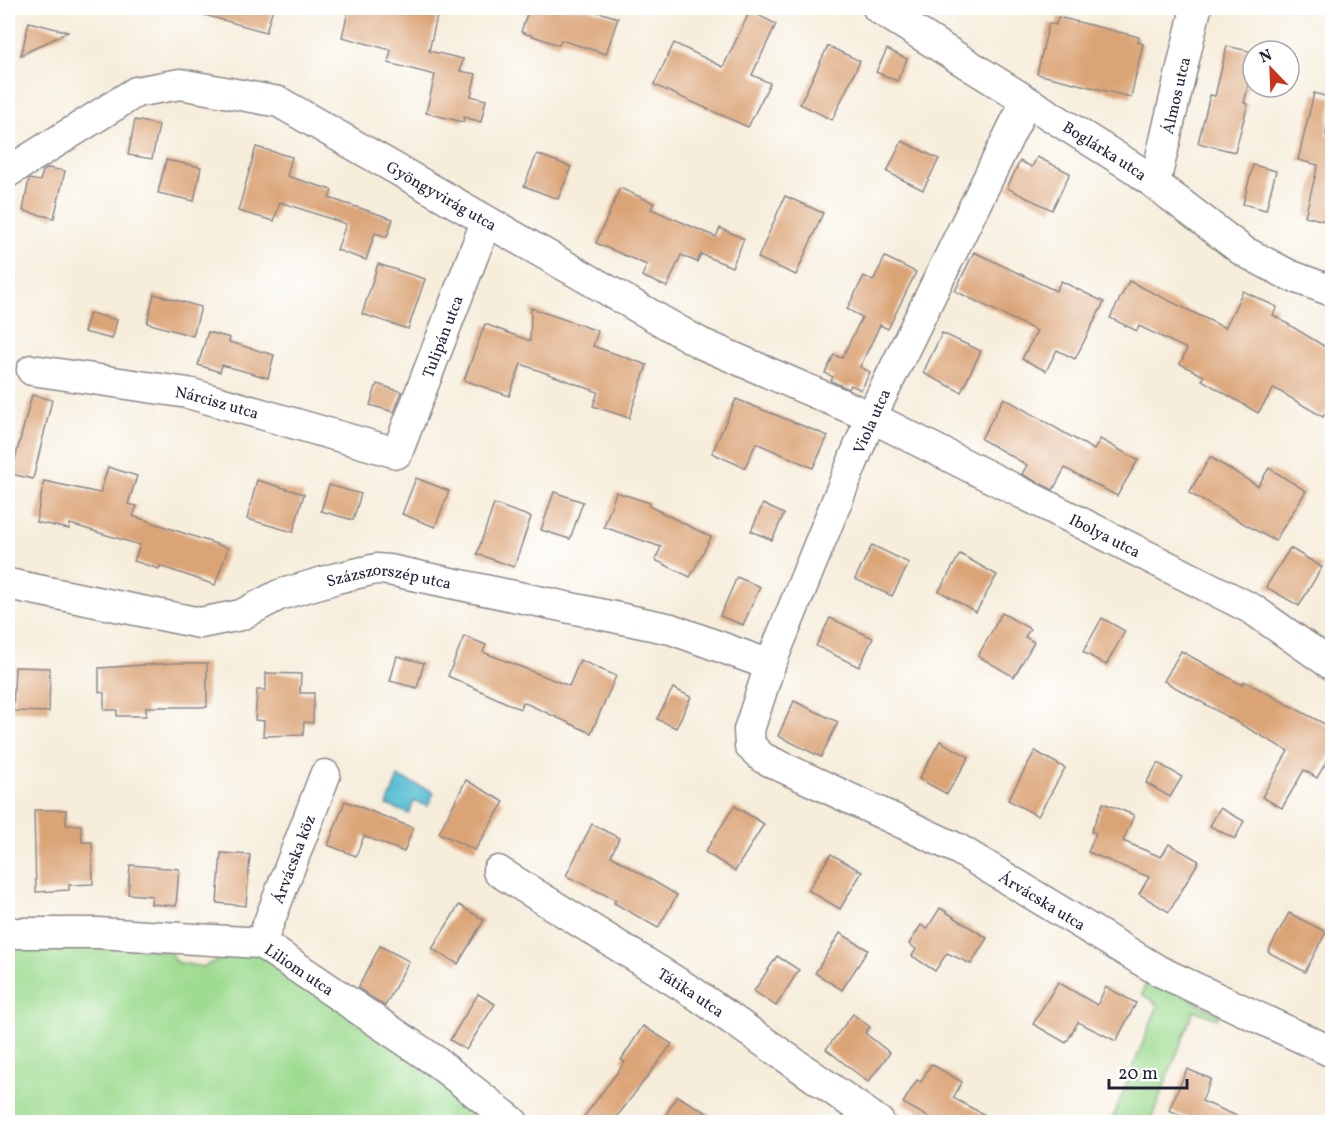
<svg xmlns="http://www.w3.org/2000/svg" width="1340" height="1130" font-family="Vollkorn,serif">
	<rect width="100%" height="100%" fill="#fff"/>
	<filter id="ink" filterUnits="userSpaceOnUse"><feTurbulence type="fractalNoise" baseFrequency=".0167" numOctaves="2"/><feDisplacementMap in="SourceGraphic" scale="12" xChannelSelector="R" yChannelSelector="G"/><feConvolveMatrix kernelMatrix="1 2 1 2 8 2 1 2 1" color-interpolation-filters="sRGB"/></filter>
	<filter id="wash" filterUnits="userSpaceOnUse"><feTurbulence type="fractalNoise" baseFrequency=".008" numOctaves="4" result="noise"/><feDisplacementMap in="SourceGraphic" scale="24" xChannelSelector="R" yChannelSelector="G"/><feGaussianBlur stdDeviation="1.35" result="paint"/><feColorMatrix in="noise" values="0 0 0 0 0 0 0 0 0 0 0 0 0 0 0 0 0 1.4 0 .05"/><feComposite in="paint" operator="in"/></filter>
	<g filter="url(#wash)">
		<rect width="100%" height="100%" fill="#f6edda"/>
		<g fill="#9fdc91" stroke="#607f66" stroke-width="1.5">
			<path d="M96,944L170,952L176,962L203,967L239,950L259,952L424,1065L488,1122H8V1067L13,1065L8,1063V945Z"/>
			<path d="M1148,977L1219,1014L1217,1019L1194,1010L1150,1122H1111L1158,1005L1142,994Z"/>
		</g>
		<path fill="#55bdd2" stroke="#3c7086" stroke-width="1.5" d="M398,777L434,792L428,806L414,801L409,814L387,805Z"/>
		<g id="blocks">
			<g fill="#dba477">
				<path d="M202,8H273L266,32L201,14Z"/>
				<path d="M349,8H439L429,51L463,59L460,71L476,74L471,96L486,100L481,122L464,117L463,122L426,113L435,75L388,63L391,50L342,37Z"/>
				<path d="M529,8H586L618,18L606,54L561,40L559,45L521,32Z"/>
				<path d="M750,11L776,24L752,75L770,83L748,127L654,85L674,43L723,67Z"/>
				<path d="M1058,17L1139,37L1138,42L1143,44L1131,97L1037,74L1049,23L1056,25Z"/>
				<path d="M29,22L68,32L21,55Z"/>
				<path d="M828,46L860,61L832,120L800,104Z"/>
				<path d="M1227,46L1253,52V68L1244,103L1248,104L1235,152L1198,143L1210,95L1215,96Z"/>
				<path d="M887,49L907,59L897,81L876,72Z"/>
				<path d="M1314,93L1332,98L1326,135L1332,136V223L1305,216L1318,165L1298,160Z"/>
				<path d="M135,120L159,125L152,159L128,155Z"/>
				<path d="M902,141L939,159L923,190L887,172Z"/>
				<path d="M256,147L292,157L287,176L332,190L329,198L393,219L387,237L375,233L366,260L337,250L346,224L280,202L274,221L238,211Z"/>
				<path d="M537,154L571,167L558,199L524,186Z"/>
				<path d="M1037,157L1070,173L1052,210L1007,188L1020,161L1032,167Z"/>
				<path d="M166,160L201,167L194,201L158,193Z"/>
				<path d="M1253,165L1276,171L1266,210L1243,204Z"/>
				<path d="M48,168L65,171L54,218L23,211L29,179L40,181L43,171Z"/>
				<path d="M620,188L654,203L651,209L716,237L720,228L744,239L732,267L701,254L697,262L681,255L667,287L642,276L647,265L596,243Z"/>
				<path d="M785,196L823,213L796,275L758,258Z"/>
				<path d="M974,252L1056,291L1061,281L1104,302L1075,359L1057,350L1046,371L1022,359L1037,331L955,291Z"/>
				<path d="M885,257L916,272L888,329L880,325L860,367L870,372L861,390L851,385L849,389L831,381L833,377L825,373L834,355L842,358L862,317L847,309L864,276L873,281Z"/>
				<path d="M378,264L425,279L408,329L362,314Z"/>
				<path d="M1129,281L1225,328L1243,291L1277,307L1273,315L1332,351V401L1323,417L1274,388L1258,413L1202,380L1204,376L1180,364L1187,349L1139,326L1137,331L1110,318Z"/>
				<path d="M154,294L201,307L193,336L147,323Z"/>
				<path d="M531,308L598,331L593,346L647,365L629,418L593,406L598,392L521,364L509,396L464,380L485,324L530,341Z"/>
				<path d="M90,313L117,320L112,339L84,332Z"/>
				<path d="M208,332L230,338L229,342L274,355L268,378L222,365L220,372L198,365Z"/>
				<path d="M942,333L981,351L961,392L923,373Z"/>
				<path d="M377,384L402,392L394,412L370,405Z"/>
				<path d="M32,395L52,400L33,479L11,474Z"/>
				<path d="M1004,398L1094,450L1100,439L1138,460L1117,496L1065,468L1053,490L1022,474L1027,465L981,439Z"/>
				<path d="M736,399L828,436L813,468L756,443L745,468L712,453Z"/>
				<path d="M1210,457L1258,486L1269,468L1306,491L1275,541L1189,493Z"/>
				<path d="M108,467L137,476L128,504L137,506L133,516L228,548L215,585L160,566L159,569L134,561L140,545L70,524L69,529L36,522L44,481L100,493Z"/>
				<path d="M416,478L449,491L435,527L402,514Z"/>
				<path d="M257,480L304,494L293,532L247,519Z"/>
				<path d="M329,485L361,494L353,520L321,511Z"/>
				<path d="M554,492L583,502L570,539L541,530Z"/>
				<path d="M616,492L650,503L649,506L711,537L690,577L655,560L661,547L604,527Z"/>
				<path d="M494,504L531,517L514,567L477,554Z"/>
				<path d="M763,504L784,514L772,540L751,531Z"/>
				<path d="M872,545L909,563L892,596L855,579Z"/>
				<path d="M1290,548L1322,567L1299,606L1266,587Z"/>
				<path d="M960,554L997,575L976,612L939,591Z"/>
				<path d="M737,577L760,587L743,625L720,616Z"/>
				<path d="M1002,613L1030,629L1025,637L1034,642L1014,677L978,656Z"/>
				<path d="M830,618L873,638L859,667L816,646Z"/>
				<path d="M1102,618L1125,631L1106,665L1083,652Z"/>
				<path d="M464,636L486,645L483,652L569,686L580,660L616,676L591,733L523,702L520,709L448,676Z"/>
				<path d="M1181,651L1242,685L1244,681L1332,728V751L1317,778L1304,770L1282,808L1262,797L1288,751L1164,681Z"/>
				<path d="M397,656L424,663L417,688L390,681Z"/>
				<path d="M175,663H207V707H146V716H117V710H104V693L99,692V668Z"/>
				<path d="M15,667L50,668L49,712L13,711Z"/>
				<path d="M266,673L301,674L300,693H314L313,723L304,722L303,735L263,736L264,721L255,720L257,690H266Z"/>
				<path d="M673,688L691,697L676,728L657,719Z"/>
				<path d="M794,701L838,722L821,757L778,736Z"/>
				<path d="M940,741L969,757L947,794L919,779Z"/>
				<path d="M1035,751L1065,768L1038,816L1008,800Z"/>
				<path d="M1158,763L1182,777L1170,797L1146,783Z"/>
				<path d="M466,780L504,802L475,850L439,833Z"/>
				<path d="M345,801L413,828L404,852L364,836L356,856L328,845Z"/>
				<path d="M1103,803L1134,815L1123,841L1161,857L1169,844L1199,861L1169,912L1139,894L1149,877L1088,852L1096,833L1091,832Z"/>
				<path d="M734,806L764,824L735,871L705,852Z"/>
				<path d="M1220,808L1244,821L1235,839L1210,826Z"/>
				<path d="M34,810H66V825H81L82,842H92L93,884L69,885V890L36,892Z"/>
				<path d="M592,824L619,838L611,856L677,895L658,928L614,903L616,900L566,876Z"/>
				<path d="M221,853L250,855L246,906L217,903Z"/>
				<path d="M831,854L862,872L840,909L808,890Z"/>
				<path d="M130,865L179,869L176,906L151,904L152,896L128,894Z"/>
				<path d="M459,905L484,920L458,964L432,949Z"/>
				<path d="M940,908L987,938L971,964L947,953L935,971L912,956L916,949L909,944L921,925L927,929Z"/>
				<path d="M1289,913L1326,932L1305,972L1268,952Z"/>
				<path d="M840,933L868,950L842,990L815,973Z"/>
				<path d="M380,946L409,961L385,1006L358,988Z"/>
				<path d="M777,956L799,970L776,1006L754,991Z"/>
				<path d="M1058,982L1097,1005L1106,987L1136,1003L1116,1041L1078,1022L1066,1043L1033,1024Z"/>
				<path d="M478,994L495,1004L466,1050L450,1040Z"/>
				<path d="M853,1014L870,1027L865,1033L890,1053L868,1082L826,1049Z"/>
				<path d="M643,1026L672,1044L613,1122H580L625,1062L621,1060Z"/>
				<path d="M931,1064L962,1082L953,1098L998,1122H937L903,1103L917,1080L921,1082Z"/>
				<path d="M1187,1069L1211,1079L1202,1101L1251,1122H1197L1169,1110Z"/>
				<path d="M677,1096L723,1122H661Z"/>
			</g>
		</g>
	</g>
	<g filter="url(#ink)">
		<use href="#blocks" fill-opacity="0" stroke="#8c888a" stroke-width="1.5"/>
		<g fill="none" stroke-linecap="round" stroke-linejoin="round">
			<defs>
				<g id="minor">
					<path id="s1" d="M878,8L1134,168L1243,251L1289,275L1332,291"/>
					<path id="s2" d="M1026,101L871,417L770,665L749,730L750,746L763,758L958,849L1159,971L1332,1052"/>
					<path id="s3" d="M8,172L136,92L180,84L279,102L700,343L871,417L1252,609L1332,665"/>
					<path id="s4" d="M1155,183L1196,8"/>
					<path id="s5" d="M32,370L188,393L397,453L486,222"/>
					<path id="s6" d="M8,584L200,623L241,615L279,595L337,578L376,569L389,570L671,629L770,665"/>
					<path id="s7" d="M498,871L694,993L879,1122"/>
					<path id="s8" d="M8,933H98L261,943L434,1060L513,1122"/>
					<path id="s9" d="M261,943L325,775"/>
				</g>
			</defs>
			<use href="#minor" stroke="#8c888a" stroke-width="33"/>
			<use href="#minor" stroke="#fff" stroke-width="30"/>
		</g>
	</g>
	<g text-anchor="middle" stroke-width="5" stroke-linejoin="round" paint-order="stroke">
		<g font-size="16" fill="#22223b" stroke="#fff">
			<text dy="6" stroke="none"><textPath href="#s4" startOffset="90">Álmos utca</textPath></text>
			<text dy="6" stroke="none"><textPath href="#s1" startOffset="268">Boglárka utca</textPath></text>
			<text dy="6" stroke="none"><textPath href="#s3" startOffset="484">Gyöngyvirág utca</textPath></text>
			<text dy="6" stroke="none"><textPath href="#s5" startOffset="500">Tulipán utca</textPath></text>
			<text dy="6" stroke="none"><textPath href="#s5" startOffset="188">Nárcisz utca</textPath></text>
			<text transform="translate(871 421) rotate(-66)" y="6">Viola utca</text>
			<text dy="6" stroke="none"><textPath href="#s3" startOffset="1230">Ibolya utca</textPath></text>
			<text dy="6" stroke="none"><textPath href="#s6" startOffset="394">Százszorszép utca</textPath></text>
			<text dy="6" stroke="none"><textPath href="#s9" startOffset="90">Árvácska köz</textPath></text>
			<text dy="6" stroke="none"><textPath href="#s2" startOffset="1036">Árvácska utca</textPath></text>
			<text dy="6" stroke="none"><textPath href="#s8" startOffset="300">Liliom utca</textPath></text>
			<text dy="6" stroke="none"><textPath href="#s7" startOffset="228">Tátika utca</textPath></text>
		</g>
	</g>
	<rect width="1340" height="1130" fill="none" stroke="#fff" stroke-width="30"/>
	<g transform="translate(1271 69) rotate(337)"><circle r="28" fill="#ffffff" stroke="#a7a7b1" stroke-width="1.5"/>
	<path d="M0-4.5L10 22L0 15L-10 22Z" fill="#c8321e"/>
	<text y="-9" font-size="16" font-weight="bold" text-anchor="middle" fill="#22223b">N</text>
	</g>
	<path d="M1109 1079v9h78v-9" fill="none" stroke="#22223b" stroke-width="3"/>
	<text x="1118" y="1079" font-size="18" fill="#22223b" stroke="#ffffff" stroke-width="4.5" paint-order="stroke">20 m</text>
</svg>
